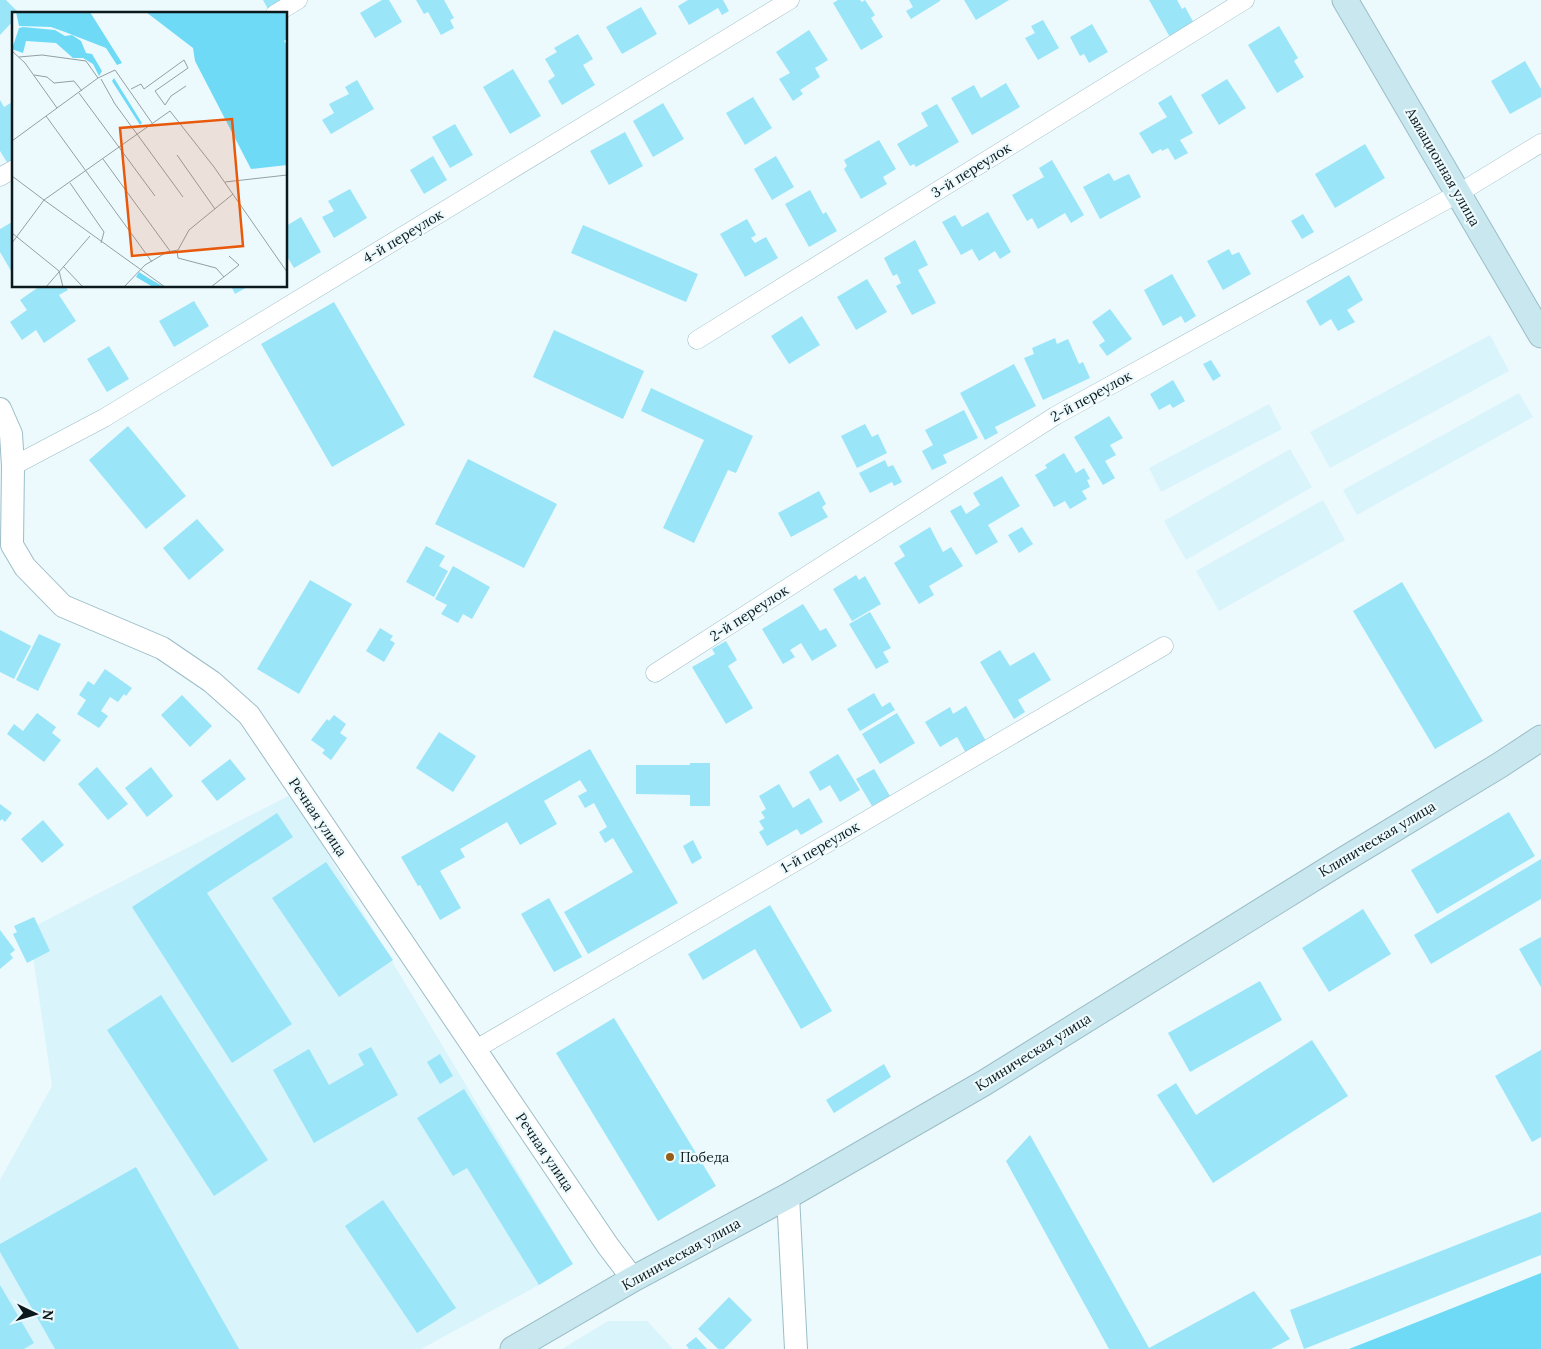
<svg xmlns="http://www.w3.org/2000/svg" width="1541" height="1349" font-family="Lora,serif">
	<rect width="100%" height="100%" fill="#ecfafe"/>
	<g fill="#daf4fb">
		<path d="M1490,335L1509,371L1330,468L1310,432Z"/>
		<path d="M1519,393L1533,417L1357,515L1343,490Z"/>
		<path d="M1269,404L1282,429L1161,492L1149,468Z"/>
		<path d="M1290,449L1312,487L1186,560L1164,521Z"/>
		<path d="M1323,500L1345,540L1219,611L1196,571Z"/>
		<path d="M292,794L573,1264L539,1285L421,1349H0V1180L52,1086L29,929Z"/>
		<path d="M608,1321H647L673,1349H562Z"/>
	</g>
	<path fill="#6edaf6" d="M1541,1273V1349H1349Z"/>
	<g fill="#9be5f9">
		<path d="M0,0H6L20,14H14V20L0,35Z"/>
		<path d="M263,0H288L269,11Z"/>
		<path d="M382,0H389L402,22L375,38L360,13Z"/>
		<path d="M416,0H444L454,18L450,20L454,28L441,35L428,12L424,14Z"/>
		<path d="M688,0H723L729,11L722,15L718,8L689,25L678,6Z"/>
		<path d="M838,0H860L862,2L865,0L875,15L871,18L883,37L861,50L833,3Z"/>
		<path d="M909,0H940V1L911,19L906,11L913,7Z"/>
		<path d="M964,0H1009L976,20Z"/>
		<path d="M1149,0H1177L1182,9L1185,7L1195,25L1171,39Z"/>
		<path d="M641,7L657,34L622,54L606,27Z"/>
		<path d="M1043,20L1059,48L1038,60L1025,38L1035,33L1031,26Z"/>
		<path d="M1092,24L1108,52L1089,63L1084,54L1080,56L1070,37Z"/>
		<path d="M1279,26L1298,58L1294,61L1304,77L1277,93L1248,45Z"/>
		<path d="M809,30L828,60L815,68L820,77L800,90L803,94L793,101L779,79L790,73L776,52Z"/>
		<path d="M578,34L593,59L583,65L595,85L562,105L548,81L555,76L545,59L557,52L554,48Z"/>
		<path d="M1525,61L1541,89V97L1510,114L1491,81Z"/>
		<path d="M513,69L541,116L510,134L483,87Z"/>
		<path d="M1227,79L1246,108L1219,125L1201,95Z"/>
		<path d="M357,80L374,109L331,134L322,120L334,113L329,104L349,94L345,87Z"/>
		<path d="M1006,83L1020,107L972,135L951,98L974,85L981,98Z"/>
		<path d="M1171,95L1193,133L1180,140L1188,153L1175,160L1168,148L1162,151L1161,149L1152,154L1139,133L1167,117L1158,103Z"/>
		<path d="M753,97L772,128L745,145L726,113Z"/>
		<path d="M0,100L4,107L14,101V165L10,167L0,151Z"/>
		<path d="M663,103L684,139L653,157L633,121Z"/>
		<path d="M937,104L959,142L916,167L914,164L910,166L897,144L928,126L921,113Z"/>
		<path d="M455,124L473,155L450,168L432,137Z"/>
		<path d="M625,132L643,166L609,185L590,151Z"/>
		<path d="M879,140L896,169L883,177L887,184L861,199L844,169L847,166L844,160Z"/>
		<path d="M1365,144L1385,178L1335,208L1315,174Z"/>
		<path d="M433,156L447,180L424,194L410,170Z"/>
		<path d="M776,156L794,187L772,200L754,169Z"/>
		<path d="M1052,160L1084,215L1071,223L1065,213L1038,229L1032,218L1027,221L1012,195L1044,177L1039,168Z"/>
		<path d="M1109,173L1114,181L1129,174L1141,197L1100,219L1083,187Z"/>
		<path d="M350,189L367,218L334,238L322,217L334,211L328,201Z"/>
		<path d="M810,190L823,214L826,212L837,231L809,247L785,204Z"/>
		<path d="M988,212L1011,252L1000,259L995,251L979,261L972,249L961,255L942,222L955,215L962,227Z"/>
		<path d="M1303,214L1314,232L1302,239L1291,221Z"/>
		<path d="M301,217L321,252L294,268L286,255V226Z"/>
		<path d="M747,219L756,235L751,238L755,243L766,237L778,258L745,277L720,234Z"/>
		<path d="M14,221V276L0,252V229Z"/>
		<path d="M583,225L698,274L686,302L571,253Z"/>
		<path d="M915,240L928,265L918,270L936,303L912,315L896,286L901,283L897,274L893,276L884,258Z"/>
		<path d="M1229,249L1232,255L1239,252L1251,274L1223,290L1207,261Z"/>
		<path d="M1172,274L1196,316L1185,323L1181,316L1163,326L1144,290Z"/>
		<path d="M1349,275L1363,300L1347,310L1355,322L1338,331L1331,319L1320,326L1306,301Z"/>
		<path d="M867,279L887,312L856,330L837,297Z"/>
		<path d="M40,286H65L68,290L59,295L76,321L44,343L36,330L22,340L10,322L27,310L20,300Z"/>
		<path d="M231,286H249L235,294Z"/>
		<path d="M194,301L209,326L174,347L159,321Z"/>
		<path d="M334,302L405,425L332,467L261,344Z"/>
		<path d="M1110,309L1132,339L1107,356L1099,345L1105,341L1092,322Z"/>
		<path d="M802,316L820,345L789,364L771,336Z"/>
		<path d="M554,330L644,371L623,419L533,377Z"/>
		<path d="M1055,338L1057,344L1068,339L1079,364L1083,362L1090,378L1043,400L1024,358L1034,354L1032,348Z"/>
		<path d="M109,346L129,379L107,392L87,359Z"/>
		<path d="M1211,360L1221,376L1213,381L1203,364Z"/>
		<path d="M1014,364L1036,406L995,427L998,433L985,440L960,393Z"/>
		<path d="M1173,380L1185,401L1173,408L1170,404L1159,410L1150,394Z"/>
		<path d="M651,388L753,436L736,473L728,470L694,543L663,528L704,440L641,411Z"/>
		<path d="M964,410L978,438L943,455L947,463L932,470L922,451L933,445L925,430Z"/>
		<path d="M1109,416L1123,438L1110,445L1116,455L1105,461L1115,478L1103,485L1074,437Z"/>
		<path d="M865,424L872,437L878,434L887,453L857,468L841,436Z"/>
		<path d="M128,426L186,496L146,529L89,460Z"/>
		<path d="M1064,453L1076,473L1084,468L1090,479L1087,480L1090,487L1082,491L1087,499L1070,509L1065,501L1054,507L1035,475L1047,468L1045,465Z"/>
		<path d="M468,459L557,504L524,568L435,524Z"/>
		<path d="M885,460L888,467L893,465L902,482L894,486L892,482L870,493L859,473Z"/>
		<path d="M1002,476L1020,506L988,525L998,542L976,555L950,511L961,505L966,514L980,505L973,493Z"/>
		<path d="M819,491L826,504L822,507L828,517L791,537L778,513Z"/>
		<path d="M197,519L224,550L189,580L163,548Z"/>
		<path d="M930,527L943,552L951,547L963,566L929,586L934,595L919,604L894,563L905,556L899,546Z"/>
		<path d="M1022,527L1033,544L1019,553L1008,535Z"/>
		<path d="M426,546L445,556L439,566L448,571L434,597L406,582Z"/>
		<path d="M453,566L490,587L472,619L463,614L458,623L441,614L447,605L435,599Z"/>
		<path d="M856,575L859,580L865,576L881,604L852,621L833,589Z"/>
		<path d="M310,580L352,604L299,694L257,669Z"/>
		<path d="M1402,582L1483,721L1435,749L1353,611Z"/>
		<path d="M803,604L820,631L826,628L837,646L812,661L801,643L790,650L795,657L783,664L762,629Z"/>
		<path d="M870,612L891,648L883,652L889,662L876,669L849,624Z"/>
		<path d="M380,628L393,636L390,640L395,643L384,662L366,651Z"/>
		<path d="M0,630L31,646L14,679L0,672Z"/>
		<path d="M39,634L61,644L38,691L16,680Z"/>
		<path d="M726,641L737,660L728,666L753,708L726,724L692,667L715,654L712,649Z"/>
		<path d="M1000,650L1010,666L1034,652L1051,680L1018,700L1025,712L1014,719L980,662Z"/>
		<path d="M105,669L132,688L126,696L124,694L118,702L110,697L101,711L108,716L99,728L77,714L86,700L79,695L88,681L94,685Z"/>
		<path d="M874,693L882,707L890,702L895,710L860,731L847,709Z"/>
		<path d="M182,695L212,726L190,747L161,715Z"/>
		<path d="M966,706L987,743L967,755L957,737L940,747L925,722L950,707L953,714Z"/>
		<path d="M37,713L56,727L52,733L61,740L44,762L7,734L14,724L23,731Z"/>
		<path d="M897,713L915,743L880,764L862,734Z"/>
		<path d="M334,715L346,724L340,733L347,738L331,760L322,753L325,750L311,740L327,719L329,721Z"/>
		<path d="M439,732L476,756L453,792L416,768Z"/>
		<path d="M590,749L678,903L588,954L564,912L633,872L613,838L605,843L599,832L607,827L594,803L585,808L578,796L587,791L580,780L544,801L557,824L520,845L507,822L460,849L465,857L440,871L461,908L440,920L420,885L418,886L401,857Z"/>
		<path d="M838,754L860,790L840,802L830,785L820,791L809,772Z"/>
		<path d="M230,759L246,779L217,801L201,781Z"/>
		<path d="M690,763H710V806H690V795L636,794V765H690Z"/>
		<path d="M97,767L128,804L108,820L78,784Z"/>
		<path d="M151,767L173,796L147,817L125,788Z"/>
		<path d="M874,769L890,796L872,806L856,779Z"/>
		<path d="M779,784L793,808L809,798L823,822L801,835L797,829L767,846L759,832L764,829L759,821L765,818L761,812L766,809L759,796Z"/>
		<path d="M0,804L12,813L5,822L2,819L0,821Z"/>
		<path d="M1509,812L1535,856L1437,914L1411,870Z"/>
		<path d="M277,813L293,837L207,893L292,1024L232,1063L132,907Z"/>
		<path d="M43,820L64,845L42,863L21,839Z"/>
		<path d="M693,840L702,858L692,864L683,846Z"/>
		<path d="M1541,859V899L1431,964L1414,935Z"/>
		<path d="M326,862L393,960L339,997L272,898Z"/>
		<path d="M549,898L582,957L554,972L521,914Z"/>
		<path d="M770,905L832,1011L801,1029L755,949L703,980L688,954Z"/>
		<path d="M1363,909L1391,954L1329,992L1302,948Z"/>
		<path d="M34,917L50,951L27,963L13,934L17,932L14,926Z"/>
		<path d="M0,930L15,950L10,954L13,958L0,969Z"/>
		<path d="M1541,937V987L1519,949Z"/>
		<path d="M1260,981L1282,1020L1190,1072L1168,1033Z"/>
		<path d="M161,995L268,1160L214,1196L107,1030Z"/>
		<path d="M614,1018L716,1186L658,1221L556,1053Z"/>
		<path d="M1312,1040L1348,1096L1213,1183L1157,1095L1176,1083L1196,1115Z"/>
		<path d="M371,1047L398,1095L314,1143L273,1070L309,1049L329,1085L364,1065L358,1054Z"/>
		<path d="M1541,1050V1137L1532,1142L1495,1076Z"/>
		<path d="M440,1054L453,1076L440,1084L427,1062Z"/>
		<path d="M884,1064L891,1077L834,1113L826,1100Z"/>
		<path d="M464,1089L573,1264L539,1285L467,1168L453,1176L417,1118Z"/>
		<path d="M1030,1135L1149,1348L1254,1291L1290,1339L1271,1349H1109L1006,1161Z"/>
		<path d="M136,1167L239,1349H55L0,1252V1244Z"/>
		<path d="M383,1200L456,1308L417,1333L345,1226Z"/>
		<path d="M1541,1212V1255L1304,1349L1290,1310Z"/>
		<path d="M0,1285L34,1343L24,1349H0Z"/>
		<path d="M729,1297L752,1320L724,1349H718L698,1329Z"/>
		<path d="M696,1337L707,1349H689L686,1345Z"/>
	</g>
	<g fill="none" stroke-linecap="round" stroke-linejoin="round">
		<defs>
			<g id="minor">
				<path d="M275,14L298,0"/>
				<path d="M0,177L14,169"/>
				<path d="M697,340L1245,0"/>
				<path d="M13,466L104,418L790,0"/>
				<path d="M655,673L1055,416L1459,193L1541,143"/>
				<path d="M476,1049L1164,646"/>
			</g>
			<g id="tertiary">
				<path d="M0,409L11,434L13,466L12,545L25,567L63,606L162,648L212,682L249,715L608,1246L633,1279"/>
				<path d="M788,1196L796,1349"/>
			</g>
			<g id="secondary">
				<path d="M1345,0L1541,335"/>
				<path d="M513,1349L633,1279L788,1196L984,1083L1340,862L1500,765L1541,738"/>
			</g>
		</defs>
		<use href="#minor" stroke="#9cbdc7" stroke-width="19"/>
		<use href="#tertiary" stroke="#9cbdc7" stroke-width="24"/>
		<use href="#secondary" stroke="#9cbdc7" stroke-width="27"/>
		<use href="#minor" stroke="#fff" stroke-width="18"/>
		<use href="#tertiary" stroke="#fff" stroke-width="22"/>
		<use href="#secondary" stroke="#c8e7ef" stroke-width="25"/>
	</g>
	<circle fill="#955e17" stroke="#ecfafe" stroke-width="2" cx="670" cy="1157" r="5"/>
	<g text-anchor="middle" stroke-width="4.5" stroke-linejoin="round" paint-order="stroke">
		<g font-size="14" fill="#0b181c" stroke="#ecfafe">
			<text transform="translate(1443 167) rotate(60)" y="5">Авиационная улица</text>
			<text transform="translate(971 170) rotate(-32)" y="5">3-й переулок</text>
			<text transform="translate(403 236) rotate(-31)" y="5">4-й переулок</text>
			<text transform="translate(1091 396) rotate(-29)" y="5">2-й переулок</text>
			<text transform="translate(749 613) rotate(-33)" y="5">2-й переулок</text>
			<text transform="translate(318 817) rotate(56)" y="5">Речная улица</text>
			<text transform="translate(1377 839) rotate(-31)" y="5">Клиническая улица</text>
			<text transform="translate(820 847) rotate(-30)" y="5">1-й переулок</text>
			<text transform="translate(1033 1052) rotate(-32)" y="5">Клиническая улица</text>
			<text transform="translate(545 1152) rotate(56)" y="5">Речная улица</text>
			<text transform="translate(681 1254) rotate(-29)" y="5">Клиническая улица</text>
		</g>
		<g font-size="14" fill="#0b181c" stroke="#ecfafe" text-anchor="start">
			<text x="680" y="1162">Победа</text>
		</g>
	</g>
	<g transform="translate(12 12)">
		<rect width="275" height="275" fill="#ecfafe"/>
		<path d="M4,0H78L110,51L105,53L94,36L53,20L39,15L7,14ZM134,0H275V27L272,29L275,33V153L239,157L183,49L181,36ZM11,15L43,18L53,24L60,23L69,29L74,41L80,42L90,59L87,64L81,52L71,46H61L44,31L14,29L11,41L0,37L7,16ZM102,66L130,111L128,113L100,69ZM127,260L138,267L152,275H141L124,265Z" fill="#6edaf6"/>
		<path fill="none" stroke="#92a0a4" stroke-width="1" d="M0,39L13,51L45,96M7,45L30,43L74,49L86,66M22,63L35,65L42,71L62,69L70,79M89,67L103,92L171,185M119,77L129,72L132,77L172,48L176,56L143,79L153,93L159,84L174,74M67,81L143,184M34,104L140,250M0,129L86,66L103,58L140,111M165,143L203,197M91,147L158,239M0,164L32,188L158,99L202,155L275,260M213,170L275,163M58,171L92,220L89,231M0,221L47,259M0,231L32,188L153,275M165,239L166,246L204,256L212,265M51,254L71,275M47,259L51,275M34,275L78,224M112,275L133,253L155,240L166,238L177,218L221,182M199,275L227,253L217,244"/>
		<path fill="#e8590c" fill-opacity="0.15" stroke="#e8590c" stroke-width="2.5" d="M220,107L231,234L120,244L108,116Z"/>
		<rect width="275" height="275" fill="none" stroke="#0b181c" stroke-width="2.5"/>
	</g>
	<g transform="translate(35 1314) rotate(95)" stroke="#ecfafe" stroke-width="4" paint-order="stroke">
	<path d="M0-4L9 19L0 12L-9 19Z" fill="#0b181c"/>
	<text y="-8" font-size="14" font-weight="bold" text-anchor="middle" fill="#0b181c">N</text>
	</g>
</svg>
